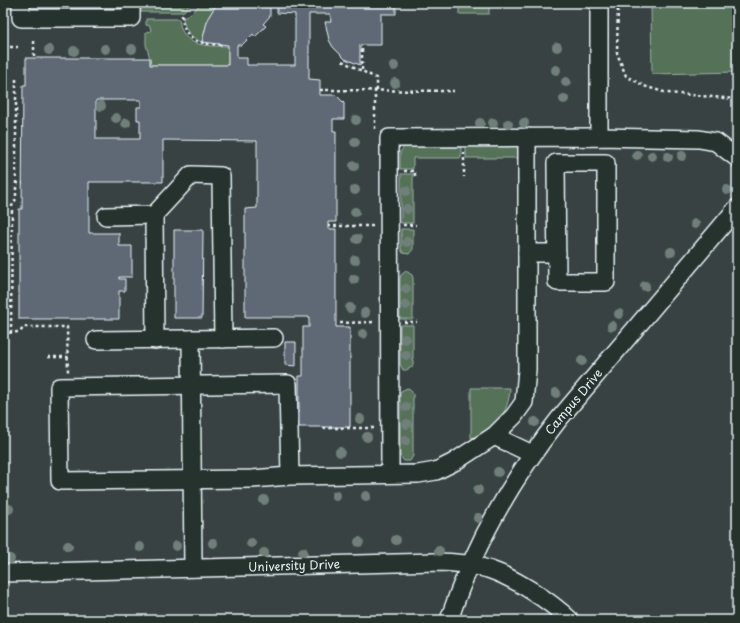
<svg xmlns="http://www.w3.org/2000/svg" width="740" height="623" font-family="'Playpen Sans',sans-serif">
	<rect width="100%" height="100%" fill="#26332d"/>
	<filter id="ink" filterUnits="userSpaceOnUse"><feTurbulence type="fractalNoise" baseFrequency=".025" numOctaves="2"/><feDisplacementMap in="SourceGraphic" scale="8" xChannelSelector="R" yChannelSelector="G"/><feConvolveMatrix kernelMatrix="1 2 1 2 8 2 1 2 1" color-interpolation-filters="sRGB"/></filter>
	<g filter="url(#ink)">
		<rect fill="#374343" x="3" y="3" width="734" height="617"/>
		<g fill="#547159" stroke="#9eb1a8">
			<path d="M141,3H191L184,11L179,12H141Z"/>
			<path d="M203,3H217L208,18L202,42C191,39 184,29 183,18C191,15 196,7 203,3Z"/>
			<rect x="459" y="3" width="30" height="11"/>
			<path d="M651,3H737V72L652,74Z"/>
			<path d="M146,19H179C182,48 206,46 228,46V65H150V58L146,45V32L151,31L150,26L146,25Z"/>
			<path d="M466,146H516L520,148L521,158H466Z"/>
			<path d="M404,147H461V158H413V169H400V152Z"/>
			<rect x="401" y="174" width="12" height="49"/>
			<path d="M401,229H413V249L409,254L403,253L401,249Z"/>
			<path d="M406,271L412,275L413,278V319H400V278L401,275Z"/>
			<path d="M400,325H413V364L412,367L406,370H403L400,364Z"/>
			<path d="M407,388L410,389L413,394V456L410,461H404L400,456V395L401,391Z"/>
			<path d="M471,388H510C509,413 495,431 471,438Z"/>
		</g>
		<g fill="#5f6875" stroke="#e8f1f8" fill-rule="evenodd">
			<path d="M217,3H270V16L263,24L266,26L255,37L253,34L242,45H237V58H247V65H295V14L277,13V3H396V14H381V45H360V65L345,59L333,47L329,40L326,26L325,22H331L330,14H309V79L320,80V95H336L344,103V119H333V131H336V222H328V229H336V327H350V427H299V376H303V327H309V317H245V209L257,208V141L163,140V182H89V233H119V246H132V277H119V279H125V291H119V319H19V209H22L23,85H26V58H150V65H228V45L202,42L208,18ZM96,100H141V107H137V120H140V139H96Z"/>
			<path d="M174,230H203L202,318H174Z"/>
			<path d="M285,342H296V366L285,365Z"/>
		</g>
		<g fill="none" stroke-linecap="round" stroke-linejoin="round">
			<defs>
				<g id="minor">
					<path d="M21,3V18H131V3"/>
					<path d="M599,137V3"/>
					<path d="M556,163H606V282H557Z"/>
					<path d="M154,215L191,175L221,176L223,339"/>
					<path d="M106,216L154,215L155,340"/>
					<path d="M527,253H557"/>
					<path d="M191,339L193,568"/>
					<path d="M96,340L274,338"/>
					<path d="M494,436L532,454"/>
					<path d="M390,474L389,138L599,137L699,139L716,142L737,158"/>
					<path d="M290,476L288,384L59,387L60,481L252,479L290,476L418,474L436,471L454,462L494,436L514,416L524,402L527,370V137"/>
					<path d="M3,573L436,562C454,562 471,564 488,569C515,578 550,601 570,620"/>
					<path d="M449,620C473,547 511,480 559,419L737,208"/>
				</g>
			</defs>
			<use href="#minor" stroke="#e8f1f8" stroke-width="20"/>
			<g stroke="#e8f1f8" stroke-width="2.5" stroke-dasharray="3 3" stroke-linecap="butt">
				<path d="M618,3L617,53L626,76L644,86L667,93L737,99"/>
				<path d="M182,15C183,43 201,44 224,45"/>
				<path d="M6,21V47H18"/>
				<path d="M34,41V58"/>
				<path d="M362,49V71"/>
				<path d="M342,61L376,78L377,81V90"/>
				<path d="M3,73C7,77 7,82 3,86"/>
				<path d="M320,90L454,91"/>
				<path d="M375,90V132"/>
				<path d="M464,152V177"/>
				<path d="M404,171H414L416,178"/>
				<path d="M16,183H23"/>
				<path d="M403,225H416"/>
				<path d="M328,226H376"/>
				<path d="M404,322H417"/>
				<path d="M340,323L375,322"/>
				<path d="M3,333L20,332L24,327H67L68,373"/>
				<path d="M11,333L12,206L16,199V79"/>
				<path d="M48,357H68"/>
				<path d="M323,428H376"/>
			</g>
			<use href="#minor" stroke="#26332d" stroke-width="17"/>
		</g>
		<g fill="#707f79">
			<circle cx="557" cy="47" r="5"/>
			<circle cx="105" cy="49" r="5"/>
			<circle cx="132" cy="49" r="5"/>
			<circle cx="49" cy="50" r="5"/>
			<circle cx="74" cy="51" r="5"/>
			<circle cx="394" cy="66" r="5"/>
			<circle cx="556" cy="70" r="5"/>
			<circle cx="566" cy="82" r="5"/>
			<circle cx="395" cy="83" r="5"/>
			<circle cx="564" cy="99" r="5"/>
			<circle cx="101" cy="106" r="5"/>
			<circle cx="116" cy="118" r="5"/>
			<circle cx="356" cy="120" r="5"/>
			<circle cx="126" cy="123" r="5"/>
			<circle cx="480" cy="123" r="5"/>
			<circle cx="493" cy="123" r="5"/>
			<circle cx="524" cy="123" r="5"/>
			<circle cx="508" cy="124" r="5"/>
			<circle cx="355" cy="142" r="5"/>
			<circle cx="637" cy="155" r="5"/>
			<circle cx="652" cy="156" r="5"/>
			<circle cx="682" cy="156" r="5"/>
			<circle cx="668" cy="157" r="5"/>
			<circle cx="354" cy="166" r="5"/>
			<circle cx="355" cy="190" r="5"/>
			<circle cx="727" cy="190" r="5"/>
			<circle cx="406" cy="191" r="5"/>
			<circle cx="407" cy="209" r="5"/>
			<circle cx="355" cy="212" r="5"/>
			<circle cx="695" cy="224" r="5"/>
			<circle cx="357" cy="239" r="5"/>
			<circle cx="407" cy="242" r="5"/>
			<circle cx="671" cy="252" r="5"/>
			<circle cx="355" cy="260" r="5"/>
			<circle cx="354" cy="279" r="5"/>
			<circle cx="645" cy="286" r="5"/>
			<circle cx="406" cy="289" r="5"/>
			<circle cx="406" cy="305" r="5"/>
			<circle cx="350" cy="308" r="5"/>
			<circle cx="365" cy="313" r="5"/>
			<circle cx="619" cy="314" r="5"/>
			<circle cx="612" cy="326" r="5"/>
			<circle cx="363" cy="334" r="5"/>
			<circle cx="405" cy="339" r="5"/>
			<circle cx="406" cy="355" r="5"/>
			<circle cx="582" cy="361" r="5"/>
			<circle cx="556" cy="393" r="5"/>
			<circle cx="406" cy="407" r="5"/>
			<circle cx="360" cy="419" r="5"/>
			<circle cx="535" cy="422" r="5"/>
			<circle cx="407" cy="424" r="5"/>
			<circle cx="367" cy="437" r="5"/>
			<circle cx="405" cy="441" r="5"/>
			<circle cx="340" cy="452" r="5"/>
			<circle cx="498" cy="472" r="5"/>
			<circle cx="478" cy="490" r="5"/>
			<circle cx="336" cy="496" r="5"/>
			<circle cx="366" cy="496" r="5"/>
			<circle cx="264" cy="500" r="5"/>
			<circle cx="9" cy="509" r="5"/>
			<circle cx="478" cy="518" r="5"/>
			<circle cx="396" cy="540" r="5"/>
			<circle cx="359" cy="542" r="5"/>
			<circle cx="213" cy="543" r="5"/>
			<circle cx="251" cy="543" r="5"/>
			<circle cx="68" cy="546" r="5"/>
			<circle cx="176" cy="546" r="5"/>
			<circle cx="140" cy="547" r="5"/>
			<circle cx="439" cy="551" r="5"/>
			<circle cx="303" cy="552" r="5"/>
			<circle cx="264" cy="553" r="5"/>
			<circle cx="10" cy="559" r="5"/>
		</g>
	</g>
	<g text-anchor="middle" stroke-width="4" stroke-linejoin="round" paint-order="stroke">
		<g font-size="12" fill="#e8f1f8" stroke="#26332d">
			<text transform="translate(574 402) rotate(-50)" y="4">Campus Drive</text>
			<text transform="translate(294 566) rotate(-2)" y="4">University Drive</text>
		</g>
	</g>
	<rect width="740" height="623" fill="none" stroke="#26332d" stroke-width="16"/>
	<rect x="8" y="8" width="724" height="607" fill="none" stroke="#e8f1f8" stroke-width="1.5" filter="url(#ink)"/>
</svg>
